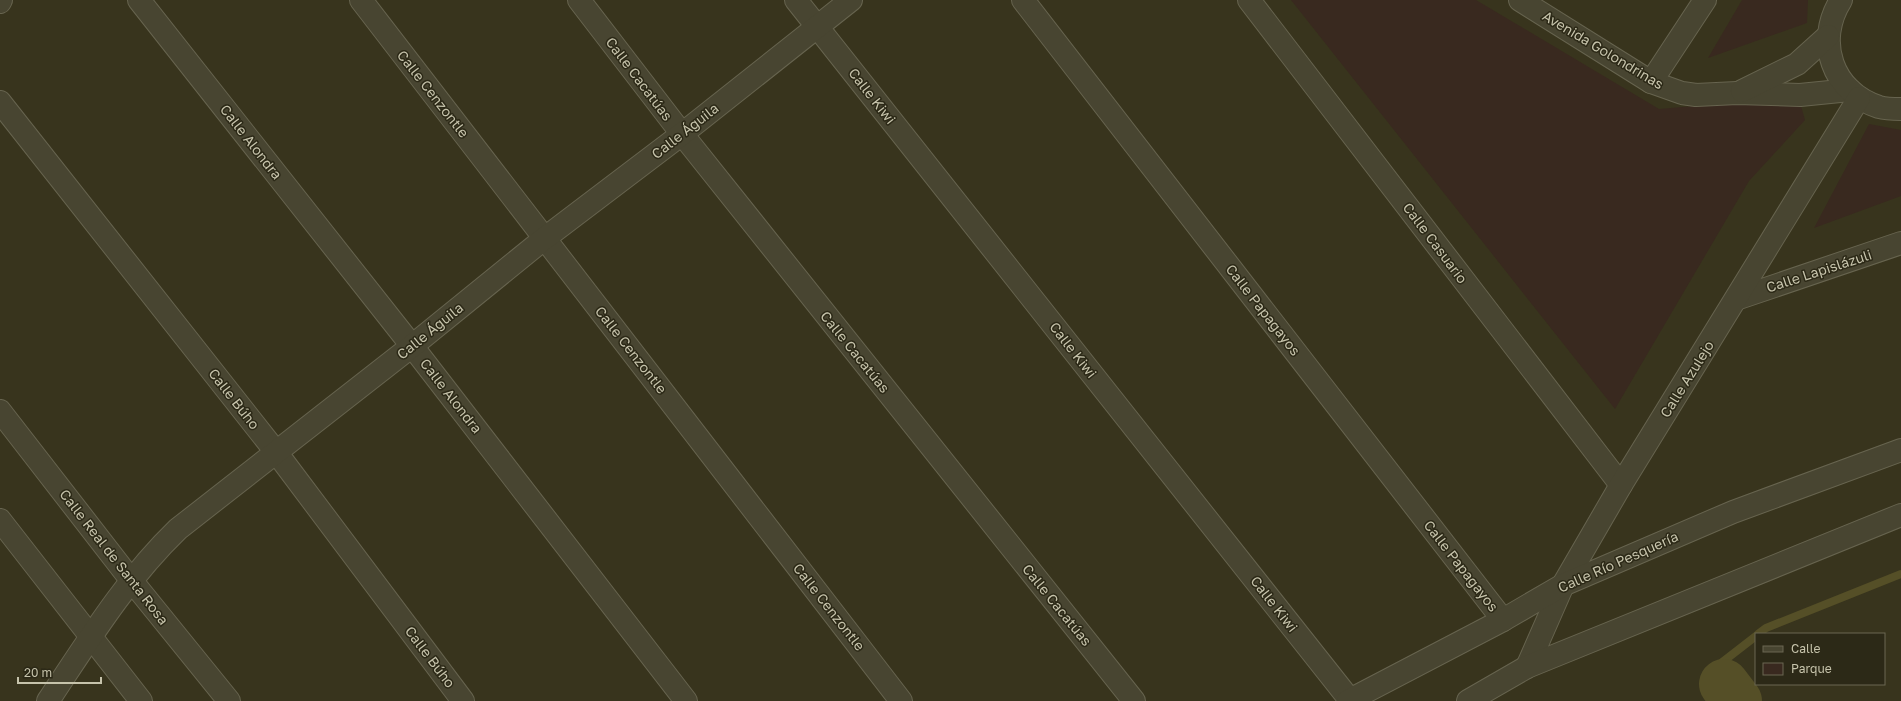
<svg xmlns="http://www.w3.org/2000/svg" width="1901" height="701" font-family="'Golos Text',sans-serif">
	<rect width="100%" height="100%" fill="#38341d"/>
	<g fill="#39291f">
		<path d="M1291,0H1476L1659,109L1718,104L1801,106L1805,120L1749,181L1615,409Z"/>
		<path d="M1742,0H1808L1807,23L1708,58Z"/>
		<path d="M1869,124L1901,130V196L1814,228Z"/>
	</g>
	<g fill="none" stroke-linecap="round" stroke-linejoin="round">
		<g stroke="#554f27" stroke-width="8">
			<path d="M1758,634L1766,628L1901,574"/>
			<path d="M1724,684L1716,667L1756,636"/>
		</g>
		<path stroke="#554f27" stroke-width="50" d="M1724,684L1737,701"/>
		<defs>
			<g id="minor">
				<path d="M139,0L412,346L686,701"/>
				<path d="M361,0L901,701"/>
				<path d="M579,0L682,134L1134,701"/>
				<path d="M796,0L1350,700"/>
				<path d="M1023,0L1503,620"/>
				<path d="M1249,0L1621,485"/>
				<path d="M1520,0L1651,82L1682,93L1696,95L1737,93L1800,95L1850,90"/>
				<path d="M1841,0C1815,41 1832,92 1879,107C1886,109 1894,109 1901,109"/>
				<path d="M0,2L1,0"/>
				<path d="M1651,82L1705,0"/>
				<path d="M1742,91L1797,64L1828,36"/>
				<path d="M0,102L276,452L463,701"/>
				<path d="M1736,299L1901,243"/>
				<path d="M0,411L131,580L229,701"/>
				<path d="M0,520L141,701"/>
				<path d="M1527,667L1563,585L1621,485L1859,98"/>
				<path d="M48,701C88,641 126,579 178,529L412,346L545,238L682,134L851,0"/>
				<path d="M1348,701L1503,620L1563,585L1733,512L1901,450"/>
				<path d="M1468,701L1527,667L1901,515"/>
			</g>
		</defs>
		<use href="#minor" stroke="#67644f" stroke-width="24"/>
		<use href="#minor" stroke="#484531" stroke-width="22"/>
	</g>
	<g text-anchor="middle" stroke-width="3" stroke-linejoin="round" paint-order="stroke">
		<g font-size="14" fill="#c6c3ab" stroke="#2c2917">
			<text transform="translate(1603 50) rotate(31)" y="5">Avenida Golondrinas</text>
			<text transform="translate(639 79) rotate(53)" y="5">Calle Cacatúas</text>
			<text transform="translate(433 94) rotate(52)" y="5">Calle Cenzontle</text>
			<text transform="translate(872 96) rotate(52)" y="5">Calle Kiwi</text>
			<text transform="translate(685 131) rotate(-38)" y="5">Calle Águila</text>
			<text transform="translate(251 142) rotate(52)" y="5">Calle Alondra</text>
			<text transform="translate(1435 243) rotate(53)" y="5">Calle Casuario</text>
			<text transform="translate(1819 271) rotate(-18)" y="5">Calle Lapislázuli</text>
			<text transform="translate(1263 310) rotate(52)" y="5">Calle Papagayos</text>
			<text transform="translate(430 331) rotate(-39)" y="5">Calle Águila</text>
			<text transform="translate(631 350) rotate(52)" y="5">Calle Cenzontle</text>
			<text transform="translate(1073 350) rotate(52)" y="5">Calle Kiwi</text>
			<text transform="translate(855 352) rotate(51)" y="5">Calle Cacatúas</text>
			<text transform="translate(1687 379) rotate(-58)" y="5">Calle Azulejo</text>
			<text transform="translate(451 396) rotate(52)" y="5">Calle Alondra</text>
			<text transform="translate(234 399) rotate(52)" y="5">Calle Búho</text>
			<text transform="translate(114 557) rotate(52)" y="5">Calle Real de Santa Rosa</text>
			<text transform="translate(1618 562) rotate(-24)" y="5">Calle Río Pesquería</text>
			<text transform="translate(1461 566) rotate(52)" y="5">Calle Papagayos</text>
			<text transform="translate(1274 604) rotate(52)" y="5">Calle Kiwi</text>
			<text transform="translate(1057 605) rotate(51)" y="5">Calle Cacatúas</text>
			<text transform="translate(829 607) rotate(52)" y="5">Calle Cenzontle</text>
			<text transform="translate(430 657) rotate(53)" y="5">Calle Búho</text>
		</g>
	</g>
	<rect x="1755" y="633" width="130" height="52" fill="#2c2917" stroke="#6a6752"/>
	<rect x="1763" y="646" width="20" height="6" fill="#484531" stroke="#6a6752"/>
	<text x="1791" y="653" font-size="12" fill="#c6c3ab">Calle</text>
	<rect x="1763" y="663" width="20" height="12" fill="#39291f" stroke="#6a6752"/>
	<text x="1791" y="673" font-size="12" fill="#c6c3ab">Parque</text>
	<path d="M18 677v6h83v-6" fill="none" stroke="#c6c3ab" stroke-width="2"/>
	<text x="24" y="677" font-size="12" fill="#c6c3ab" stroke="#2c2917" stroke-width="3" paint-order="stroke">20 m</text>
</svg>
